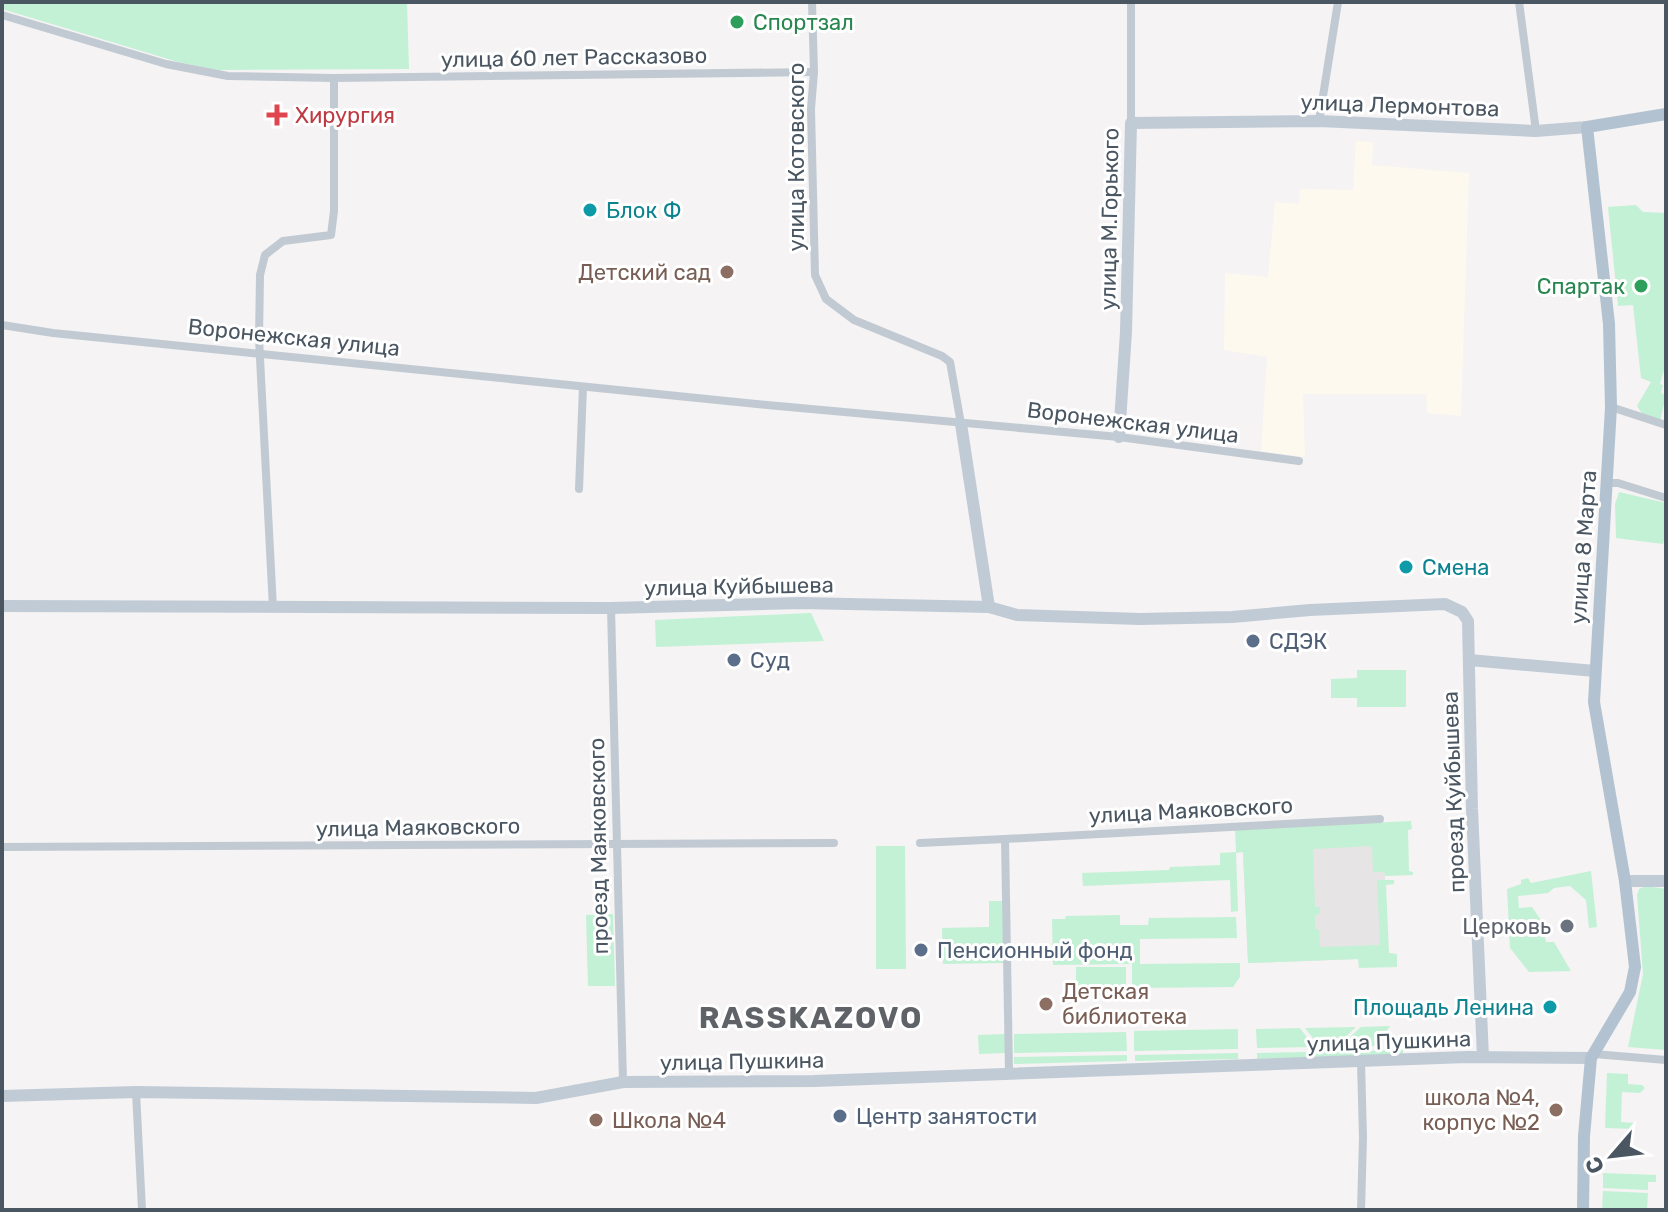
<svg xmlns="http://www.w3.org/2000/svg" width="1668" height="1212" font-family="Rubik,sans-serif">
	<rect width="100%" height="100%" fill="#f5f3f3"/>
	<path fill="#fdf9ef" d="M1356,141L1373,142L1372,165L1469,173L1461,416L1427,413L1426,394H1303L1305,457L1261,451L1267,357L1224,350L1225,273L1268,277L1275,202L1299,204L1300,189L1353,190Z"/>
	<path fill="#e6e4e5" d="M1383,828L1388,958L1248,963L1242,834Z"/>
	<g fill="#c3f1d5">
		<path d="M2,2H407L409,69L217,70L178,62L2,9Z"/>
		<path d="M1636,205L1643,212L1666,213V370H1664L1660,384L1663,385L1661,393L1666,395L1660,421L1643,415L1637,406L1651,382L1641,378L1633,305L1618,306L1608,207Z"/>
		<path d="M1619,492L1666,503V533L1663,544L1616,538L1615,504Z"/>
		<path d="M811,613L824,641L656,647L655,620Z"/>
		<path d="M1357,670H1406V707H1357V698H1331V679L1357,678Z"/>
		<path d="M1411,821L1412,829L1408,830L1409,871L1413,872V875L1385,876L1384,872H1373L1372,846L1313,849L1315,907H1320V914L1315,915V929L1319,930L1320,947L1380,945L1377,880H1394V884L1386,885L1389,953L1397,954V967L1359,968L1358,959L1248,963L1243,852L1236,853L1238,911L1231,912L1230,880L1083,886L1082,873L1169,870L1170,867L1220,865V853L1236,852L1235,829Z"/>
		<path d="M876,846H905L906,969H876Z"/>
		<path d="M1591,871L1597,927L1589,928L1586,900L1570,886L1554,888L1548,893L1518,896L1519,908L1532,907L1541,920L1546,942H1554L1571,971L1529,972L1510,948L1507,889L1521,884V880L1528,878L1531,883Z"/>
		<path d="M1646,886L1666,889V1050L1628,1047L1643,974L1637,895L1639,889Z"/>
		<path d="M989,901H1003L1004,963L943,964L942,928L989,927Z"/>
		<path d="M613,914L615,986H588L586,915Z"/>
		<path d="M1120,915V925H1148L1149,918L1236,917L1237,938L1140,939V964L1240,963V977L1233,987L1132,988V964L1053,965L1052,919H1065L1066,916Z"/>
		<path d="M1126,967V988L1121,996H1076V967Z"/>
		<path d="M1390,1026L1377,1046H1340L1361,1027Z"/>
		<path d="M1356,1027L1336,1046L1334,1038H1324V1047H1320L1305,1028Z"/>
		<path d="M1300,1028L1314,1047L1257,1048L1256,1029Z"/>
		<path d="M1238,1029V1049L1134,1051V1031Z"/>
		<path d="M1126,1032L1127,1051L1014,1053V1034Z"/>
		<path d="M1006,1034L1007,1053L979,1054L978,1035Z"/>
		<path d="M1403,1050V1056L1257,1059V1053Z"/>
		<path d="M1238,1053V1059L1135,1061V1055Z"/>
		<path d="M1127,1055V1061L1014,1064V1057Z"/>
		<path d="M1607,1073L1628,1074V1084L1642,1085L1645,1088L1640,1093L1622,1092L1621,1122L1634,1123V1129L1605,1128Z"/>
		<path d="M1603,1173L1656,1175V1182H1648V1190L1603,1188Z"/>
		<path d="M1603,1191L1648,1193L1647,1210L1602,1209Z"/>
	</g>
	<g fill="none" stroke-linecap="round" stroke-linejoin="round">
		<g stroke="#c1cad2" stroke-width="8">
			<path d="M812,2L814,72L811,109L815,275L826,299L854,320L942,356L950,362L961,424"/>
			<path d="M1519,2L1536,131"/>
			<path d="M2,15L166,64L228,76L334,78L814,72"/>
			<path d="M1319,121L1338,2"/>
			<path d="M1131,123V2"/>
			<path d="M2,325L53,333L767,405L1119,437L1299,461"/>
			<path d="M1611,407L1666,425"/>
			<path d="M1607,483H1618L1666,498"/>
			<path d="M579,489L583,387"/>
			<path d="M273,608L259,339L260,275L265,255L283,241L331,235L334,211V78"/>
			<path d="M611,608L623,1082"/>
			<path d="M1005,839L1380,819"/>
			<path d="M920,843L1005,839L1009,1072"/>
			<path d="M2,847L834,843"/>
			<path d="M1594,1054L1666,1060"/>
			<path d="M136,1092L142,1210"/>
			<path d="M1361,1210L1363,1138L1361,1062"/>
		</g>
		<g stroke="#c1cbd6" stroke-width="12">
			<path d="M961,424L989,607"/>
			<path d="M1119,437L1126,332L1131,123L1319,121L1536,131L1587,127"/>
			<path d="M2,606L611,608L801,603L989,607L1017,615L1140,619L1232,617L1310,610L1445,604L1462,612L1468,621L1472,809L1483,1057"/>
			<path d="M1469,660L1595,671"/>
			<path d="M1625,881H1666"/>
			<path d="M2,1096L136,1092L536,1098L623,1082L814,1081L1467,1057L1591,1058"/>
		</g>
		<path stroke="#b3c2d1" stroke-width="12" d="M1583,1210L1584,1136L1591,1058L1630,992L1635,967L1625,881L1594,702L1611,407L1609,324L1587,127L1666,114"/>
	</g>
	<g fill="#2e9e5b" stroke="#fff" stroke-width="3">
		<circle cx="737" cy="22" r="8"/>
		<circle cx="1641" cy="286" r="8"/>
	</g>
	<path fill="#e0444e" stroke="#fff" stroke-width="3" d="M273 103h8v8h8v8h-8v8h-8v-8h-8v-8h8z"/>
	<g fill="#0f9aa8" stroke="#fff" stroke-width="3">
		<circle cx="590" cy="210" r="8"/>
		<circle cx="1406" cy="567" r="8"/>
		<circle cx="1550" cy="1007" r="8"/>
	</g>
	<g fill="#8d6e63" stroke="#fff" stroke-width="3">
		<circle cx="727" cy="272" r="8"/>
		<circle cx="1046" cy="1004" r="8"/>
		<circle cx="1556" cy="1110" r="8"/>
		<circle cx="596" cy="1120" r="8"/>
	</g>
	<g fill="#5c6f8a" stroke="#fff" stroke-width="3">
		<circle cx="1253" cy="641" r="8"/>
		<circle cx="734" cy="660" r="8"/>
		<circle cx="921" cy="950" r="8"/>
		<circle cx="840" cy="1116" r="8"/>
	</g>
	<circle fill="#6b7280" stroke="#fff" stroke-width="3" cx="1567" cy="926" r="8"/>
	<g text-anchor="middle" stroke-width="6" stroke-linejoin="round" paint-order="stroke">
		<g font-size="22" fill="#27864d" stroke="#fff" text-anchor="start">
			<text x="753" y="30">Спортзал</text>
			<text x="1625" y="294" text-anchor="end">Спартак</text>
		</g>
		<g font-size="22" fill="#4a5661" stroke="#fff">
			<text transform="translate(574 57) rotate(-1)" y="8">улица 60 лет Рассказово</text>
			<text transform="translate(1400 105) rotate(2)" y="8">улица Лермонтова</text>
			<text transform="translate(796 157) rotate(-90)" y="8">улица Котовского</text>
			<text transform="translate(1109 219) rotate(-89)" y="8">улица М.Горького</text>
			<text transform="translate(294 337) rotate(6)" y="8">Воронежская улица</text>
			<text transform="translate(1133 422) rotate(7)" y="8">Воронежская улица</text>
			<text transform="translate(1583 547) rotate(-86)" y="8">улица 8 Марта</text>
			<text transform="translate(739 586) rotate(-1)" y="8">улица Куйбышева</text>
			<text transform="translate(1453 792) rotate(-92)" y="8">проезд Куйбышева</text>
			<text transform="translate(1191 810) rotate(-3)" y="8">улица Маяковского</text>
			<text transform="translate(418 827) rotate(-1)" y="8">улица Маяковского</text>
			<text transform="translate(598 846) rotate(-91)" y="8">проезд Маяковского</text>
			<text transform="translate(1389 1041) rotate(-2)" y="8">улица Пушкина</text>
			<text transform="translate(742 1061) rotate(-1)" y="8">улица Пушкина</text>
		</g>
		<g font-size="22" fill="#be3a42" stroke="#fff" text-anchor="start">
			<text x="295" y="123">Хирургия</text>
		</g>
		<g font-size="22" fill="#0d838f" stroke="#fff" text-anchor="start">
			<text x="606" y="218">Блок Ф</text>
			<text x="1422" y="575">Смена</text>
			<text x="1534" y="1015" text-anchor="end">Площадь Ленина</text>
		</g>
		<g font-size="22" fill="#785e54" stroke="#fff" text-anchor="end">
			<text x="711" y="280">Детский сад</text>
			<text x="1062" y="999" text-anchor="start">Детская<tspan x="1062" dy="25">библиотека</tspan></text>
			<text x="1540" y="1105">школа №4,<tspan x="1540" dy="25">корпус №2</tspan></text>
			<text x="612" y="1128" text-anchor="start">Школа №4</text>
		</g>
		<g font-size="22" fill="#4e5e75" stroke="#fff" text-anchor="start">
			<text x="1269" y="649">СДЭК</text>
			<text x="750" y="668">Суд</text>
			<text x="937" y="958">Пенсионный фонд</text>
			<text x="856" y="1124">Центр занятости</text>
		</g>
		<g font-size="22" fill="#5b616d" stroke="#fff" text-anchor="end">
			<text x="1551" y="934">Церковь</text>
		</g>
		<g font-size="30" font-weight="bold" letter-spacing="2" fill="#5f6368" stroke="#fff">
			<text x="811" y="1028">RASSKAZOVO</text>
		</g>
	</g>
	<rect width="1668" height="1212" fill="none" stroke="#4a5661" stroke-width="8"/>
	<g transform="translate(1612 1156) rotate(242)" stroke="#ffffff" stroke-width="6" paint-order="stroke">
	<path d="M0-6L14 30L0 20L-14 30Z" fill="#4a5661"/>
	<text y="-12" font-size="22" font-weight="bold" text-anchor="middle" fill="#4a5661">С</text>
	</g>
</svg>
